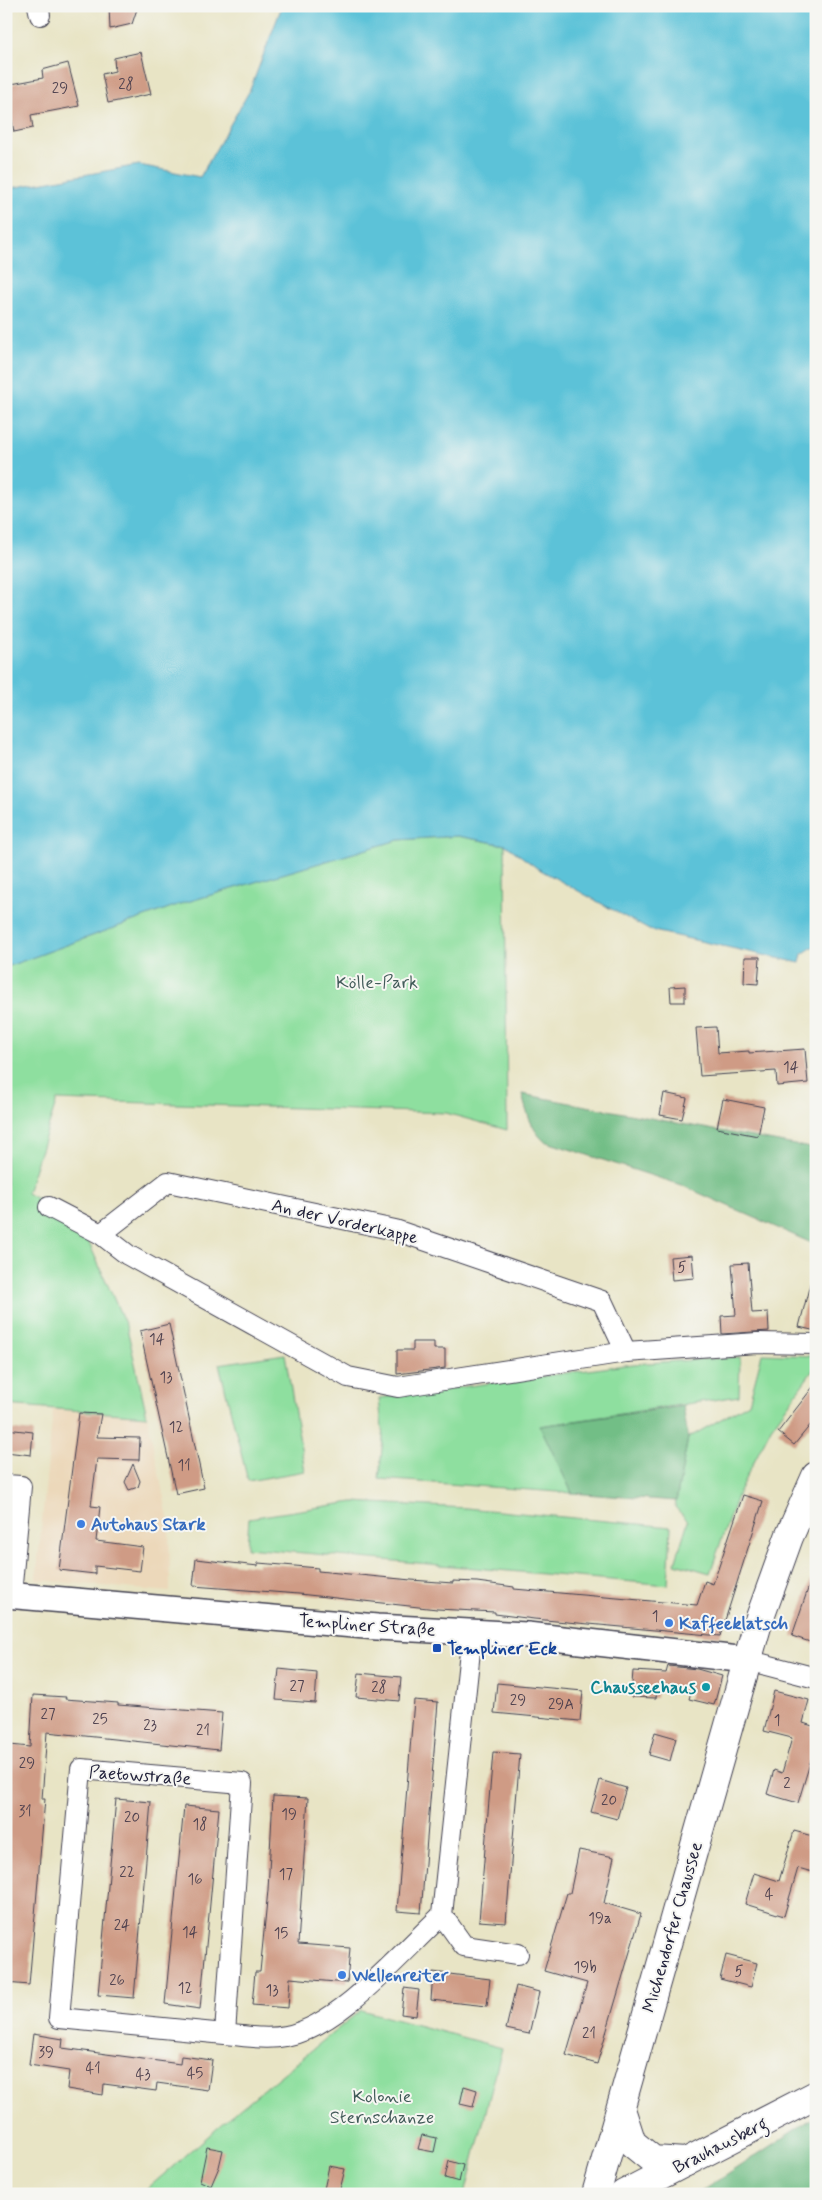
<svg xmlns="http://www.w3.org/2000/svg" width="822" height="2200" font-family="Mynerve,sans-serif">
	<rect width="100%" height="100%" fill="#f6f6f2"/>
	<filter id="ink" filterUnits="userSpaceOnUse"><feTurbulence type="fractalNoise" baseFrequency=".02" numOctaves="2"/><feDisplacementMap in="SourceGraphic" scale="10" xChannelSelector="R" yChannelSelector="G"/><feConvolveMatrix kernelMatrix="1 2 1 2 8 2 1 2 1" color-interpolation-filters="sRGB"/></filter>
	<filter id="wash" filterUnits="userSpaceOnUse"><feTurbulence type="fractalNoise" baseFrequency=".0096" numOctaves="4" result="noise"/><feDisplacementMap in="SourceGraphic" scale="20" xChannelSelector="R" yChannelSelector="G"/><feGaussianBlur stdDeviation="1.12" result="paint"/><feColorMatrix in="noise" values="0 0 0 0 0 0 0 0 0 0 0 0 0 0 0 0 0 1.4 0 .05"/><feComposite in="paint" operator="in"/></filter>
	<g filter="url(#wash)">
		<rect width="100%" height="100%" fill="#e8e4c5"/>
		<path fill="#ecd8ba" d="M53,1410L147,1416L169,1522L170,1592L36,1580Z"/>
		<g fill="#8edf9f" stroke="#58806d">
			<path d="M458,836L505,845L507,1130L446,1113L57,1100L27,1193L80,1223L127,1328L147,1416L6,1405V967L180,904L398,840Z"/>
			<path d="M285,1354L305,1471L248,1481L219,1364Z"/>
			<path d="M762,1354L816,1356V1366L771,1428L738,1493L710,1573L675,1563L688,1521L675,1507L688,1438L749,1403Z"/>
			<path d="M740,1357L739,1396L541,1426L572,1493L379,1479L383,1438L379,1398L633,1364Z"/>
			<path d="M353,1502L466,1508L671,1527L668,1585L247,1548L249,1518Z"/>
			<path d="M361,2010L502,2048L465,2194H141L242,2107Z"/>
		</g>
		<g fill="#72be86" stroke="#4a7060">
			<path d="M522,1094L816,1149V1245L681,1185L544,1141C531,1129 526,1111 522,1094Z"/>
			<path d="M683,1406L688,1438L676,1501L572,1493L540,1426Z"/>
			<path d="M816,2116V2194H697Z"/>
		</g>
		<path fill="#5bc2d8" stroke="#3e728a" d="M282,6H816V945L802,954L800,963L649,930L537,868L506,845L458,836L398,840L180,904L6,967V189L139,165L200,177L250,90Z"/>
		<g id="blocks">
			<g fill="#cf9b85">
				<path d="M109,6H138L132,24L110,29Z"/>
				<path d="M141,52L151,94L108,103L102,74L115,71L114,58Z"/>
				<path d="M68,63L79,106L31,115L33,128L14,132L10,111L6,112V85L43,78L42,70Z"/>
				<path d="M745,957H760L758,984L744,983Z"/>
				<path d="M685,986V1002H671L670,987Z"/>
				<path d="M716,1027L718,1053L749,1051V1053L805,1049L808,1083L777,1086L776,1071L700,1076L696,1028Z"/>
				<path d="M664,1093L687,1098L682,1119L660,1115Z"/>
				<path d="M723,1099L764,1107L758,1136L717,1128Z"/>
				<path d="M692,1255L694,1278L672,1280L670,1257Z"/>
				<path d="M748,1263L752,1313L768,1312L769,1331L722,1334L721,1316L736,1315L732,1264Z"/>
				<path d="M811,1280L816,1281V1331L799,1327Z"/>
				<path d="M169,1324L204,1488L176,1494L140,1331Z"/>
				<path d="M413,1342H434V1349H445V1368L397,1374V1350H413Z"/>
				<path d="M816,1383V1418L794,1445L778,1432Z"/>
				<path d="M79,1413L101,1414L97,1437L140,1438L139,1460L97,1459L91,1506L100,1507L96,1541L143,1547L140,1571L95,1566V1574L59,1570Z"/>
				<path d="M6,1429L33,1432L31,1455L6,1452Z"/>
				<path d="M133,1464L140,1481L138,1487L129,1490L125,1482Z"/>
				<path d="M743,1495L763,1501L720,1636L534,1619L495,1614V1612L437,1609L299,1594L193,1586L196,1559L258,1566V1563L295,1566L318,1568V1571L411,1580L453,1583V1581L477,1582L514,1587V1589L697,1605L705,1581L713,1584Z"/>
				<path d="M813,1574H816V1644L792,1636Z"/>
				<path d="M668,1666L697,1669L722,1676L714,1705L689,1699L691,1692L657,1687L656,1698L631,1697L633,1671L666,1673Z"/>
				<path d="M279,1669L317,1673L315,1703L276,1700Z"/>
				<path d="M359,1673L401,1677L399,1701L356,1697Z"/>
				<path d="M497,1683L583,1691L580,1721L494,1713Z"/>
				<path d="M774,1691L809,1700L803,1723L816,1727V1743L798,1803L767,1794L774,1770L782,1773L792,1738L764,1731Z"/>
				<path d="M33,1695L66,1697L65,1699L118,1703V1705L222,1713L219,1750L47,1732L42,1799H45L29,1985L6,1983V1822L10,1745L30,1747Z"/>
				<path d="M414,1700L438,1702L421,1913L397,1911Z"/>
				<path d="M655,1732L676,1738L670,1761L649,1755Z"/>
				<path d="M493,1752L520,1754L506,1923L479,1921Z"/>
				<path d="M600,1780L626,1788L617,1819L591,1812Z"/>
				<path d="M273,1796L308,1798L298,1944L350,1948L347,1983L290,1978L288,2008L252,2005L255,1972H260L268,1890Z"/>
				<path d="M116,1799L151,1802L134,1998L98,1995Z"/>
				<path d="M184,1806L219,1809L200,2009L165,2004Z"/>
				<path d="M794,1831L816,1837V1873L798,1868L784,1916L745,1904L754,1873L779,1881Z"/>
				<path d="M579,1850L614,1857L604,1903L641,1914L597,2064L566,2055L587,1983L544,1971L567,1893H570Z"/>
				<path d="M726,1955L757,1963L751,1987L720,1979Z"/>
				<path d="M433,1972L490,1979L487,2006L431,2000Z"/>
				<path d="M516,1986L539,1992L529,2034L506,2029Z"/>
				<path d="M404,1988L419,1990L416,2016L401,2014Z"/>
				<path d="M33,2034L63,2039L62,2048L180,2064L181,2056L212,2060L208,2090L157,2083L156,2091L104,2084L103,2095L67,2089L69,2071L29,2065Z"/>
				<path d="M464,2086L477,2090L473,2107L460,2104Z"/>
				<path d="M422,2135L437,2138L434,2152L418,2149Z"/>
				<path d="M207,2147L223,2150L219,2167L211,2186L200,2181Z"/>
				<path d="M449,2161L463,2165L459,2182L445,2178Z"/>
				<path d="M329,2166L345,2169L339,2194H323Z"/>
			</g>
		</g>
	</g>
	<g filter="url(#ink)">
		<use href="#blocks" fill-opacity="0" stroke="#403f50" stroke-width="1"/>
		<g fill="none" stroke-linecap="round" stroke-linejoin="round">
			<defs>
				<g id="minor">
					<path d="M38,6L40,15"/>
					<path d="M49,1207L101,1234L128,1255L348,1377L398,1387L626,1352L757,1343L816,1344"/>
					<path d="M101,1234L168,1182L395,1230L602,1301L626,1352"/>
					<path d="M6,1485L21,1486L11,1595"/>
					<path d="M747,1660L816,1678"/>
					<path d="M442,1915L464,1946L518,1954"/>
					<path d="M225,2034L59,2018L81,1769L242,1783L225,2034C245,2036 266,2040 286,2036C340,2026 402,1952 442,1915L472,1632"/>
				</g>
				<path id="tertiary" d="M6,1595L377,1627L527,1635L747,1660"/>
				<g id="primary">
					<path d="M621,2109L632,2143L653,2160L686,2162"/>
					<path d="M596,2194L758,1623L789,1537L816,1476"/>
					<path d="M624,2194L816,2095"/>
				</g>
			</defs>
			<use href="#minor" stroke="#403f50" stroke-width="22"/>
			<use href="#tertiary" stroke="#403f50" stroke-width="28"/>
			<use href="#primary" stroke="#403f50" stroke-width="30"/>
			<use href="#minor" stroke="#fff" stroke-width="20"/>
			<use href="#tertiary" stroke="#fff" stroke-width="25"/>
			<use href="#primary" stroke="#fff" stroke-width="28"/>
		</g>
	</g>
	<g fill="#3f7fe0" stroke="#f6f6f2" stroke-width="2">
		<circle cx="81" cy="1524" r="5"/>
		<circle cx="669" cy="1623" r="5"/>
		<circle cx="342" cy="1975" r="5"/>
	</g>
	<rect fill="#1a4fb4" stroke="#f6f6f2" stroke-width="2" x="432" y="1643" width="10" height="10" rx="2.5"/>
	<circle fill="#0f9aa8" stroke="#f6f6f2" stroke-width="2" cx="706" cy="1687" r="5"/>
	<g text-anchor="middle" stroke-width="4" stroke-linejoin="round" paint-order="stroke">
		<g font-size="15" fill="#4d404e">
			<text x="126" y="89">28</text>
			<text x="60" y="93">29</text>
			<text x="791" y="1072">14</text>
			<text x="682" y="1272">5</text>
			<text x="157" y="1344">14</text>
			<text x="166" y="1382">13</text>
			<text x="176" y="1432">12</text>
			<text x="184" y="1470">11</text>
			<text x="655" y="1621">1</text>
			<text x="297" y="1691">27</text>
			<text x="379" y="1692">28</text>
			<text x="518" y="1705">29</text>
			<text x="561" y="1709">29A</text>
			<text x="48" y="1719">27</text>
			<text x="100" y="1724">25</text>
			<text x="777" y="1725">1</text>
			<text x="150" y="1730">23</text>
			<text x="203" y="1735">21</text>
			<text x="27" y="1768">29</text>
			<text x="787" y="1788">2</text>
			<text x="609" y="1805">20</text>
			<text x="25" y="1816">31</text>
			<text x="289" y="1819">19</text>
			<text x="132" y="1822">20</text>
			<text x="200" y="1829">18</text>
			<text x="127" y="1877">22</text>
			<text x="286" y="1879">17</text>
			<text x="195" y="1884">16</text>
			<text x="769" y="1899">4</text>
			<text x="600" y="1923">19a</text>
			<text x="122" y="1930">24</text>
			<text x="190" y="1937">14</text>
			<text x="281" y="1938">15</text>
			<text x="585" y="1972">19b</text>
			<text x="739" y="1976">5</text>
			<text x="117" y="1985">26</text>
			<text x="185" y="1993">12</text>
			<text x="272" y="1995">13</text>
			<text x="589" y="2038">21</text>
			<text x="46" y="2057">39</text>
			<text x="93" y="2073">41</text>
			<text x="195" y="2078">45</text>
			<text x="143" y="2079">43</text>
		</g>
		<g font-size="18" fill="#425b59" stroke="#f6f6f2">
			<text x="377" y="988">Kölle-Park</text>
			<text x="382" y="2102">Kolonie<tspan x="382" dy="21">Sternschanze</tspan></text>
		</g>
		<g font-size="18" fill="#22223b" stroke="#f6f6f2">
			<text transform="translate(345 1221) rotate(13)" y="6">An der Vorderkappe</text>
			<text transform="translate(367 1625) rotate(4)" y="6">Templiner Straße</text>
			<text transform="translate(140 1775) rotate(4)" y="6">Paetowstraße</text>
			<text transform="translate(672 1927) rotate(-74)" y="6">Michendorfer Chaussee</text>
			<text transform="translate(720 2145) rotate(-27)" y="6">Brauhausberg</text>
		</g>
		<g font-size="18" font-weight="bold" fill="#366cbe" stroke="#f6f6f2" text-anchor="start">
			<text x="91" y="1530">Autohaus Stark</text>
			<text x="679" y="1629">Kaffeeklatsch</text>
			<text x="352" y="1981">Wellenreiter</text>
		</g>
		<g font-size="18" font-weight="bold" fill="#164399" stroke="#f6f6f2" text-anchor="start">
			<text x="447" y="1654">Templiner Eck</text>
		</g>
		<g font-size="18" font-weight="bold" fill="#0d838f" stroke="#f6f6f2" text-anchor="end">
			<text x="696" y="1693">Chausseehaus</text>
		</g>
	</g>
	<rect width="822" height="2200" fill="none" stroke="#f6f6f2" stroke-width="25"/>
</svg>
